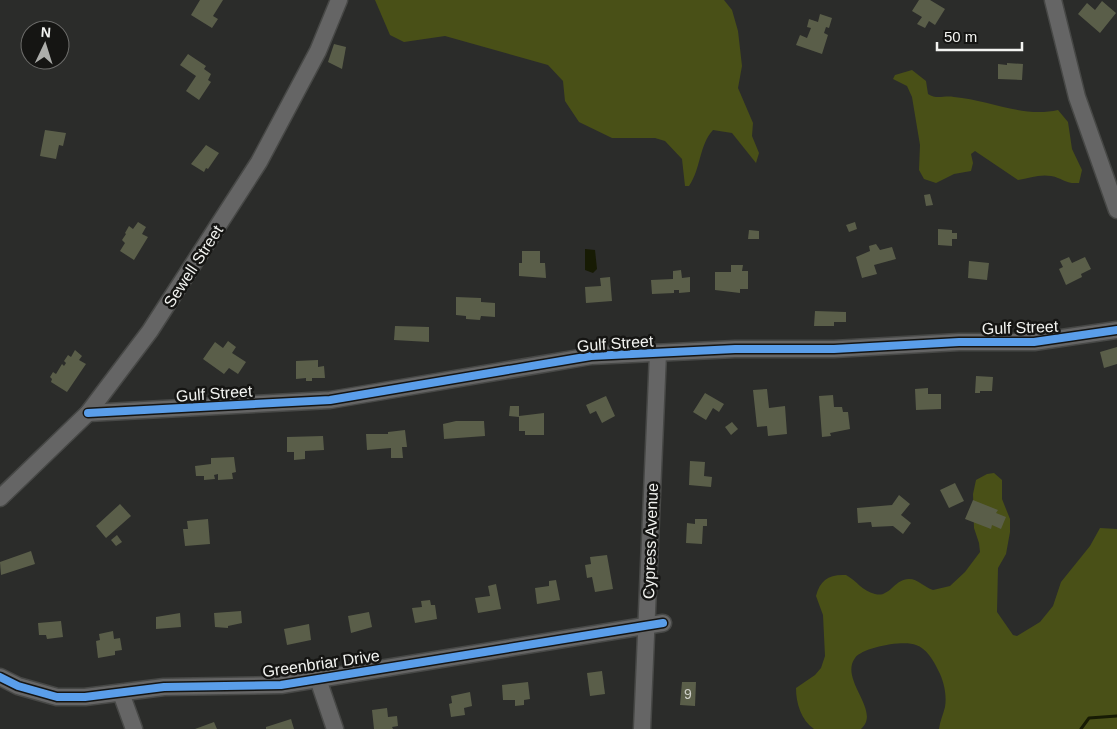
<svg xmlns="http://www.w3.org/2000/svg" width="1117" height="729" font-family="Helvetica,sans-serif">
	<rect width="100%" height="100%" fill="#2b2c2a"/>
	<g fill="#495017">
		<path d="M375,0H724L732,10L738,31L742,66L738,88L753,123L752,136L759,153L756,163L732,133L713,130C699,145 701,169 689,186H685L682,159L665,141L655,138H612L579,122L565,101L563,81L548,65L445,36L404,42L390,35Z"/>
		<path d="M912,70L926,81L928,94C937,100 944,95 954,97C989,100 1023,118 1058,110L1068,122L1072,149L1082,170L1079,183C1064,184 1063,178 1051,176C1040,174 1029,178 1018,180L975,151L971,154L973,163L971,171L954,174L936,183L924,179L919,170L920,145L912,97L907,86L893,79L895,75Z"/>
		<path d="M994,473L1002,480V499L1010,519V532L1006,554L998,568L997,612L1013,635L1017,636L1040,622L1053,606L1061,582L1090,546L1100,528L1117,529V729H939C940,721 943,715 945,707C947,695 944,681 938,670C934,661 926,648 916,645C904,640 863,647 855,658C839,680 882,711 861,729H814C801,720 796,703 796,688L815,675L821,668L825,656L823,615L816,596C820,580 829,574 846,575C857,581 862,591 875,594C890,598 894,579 909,579C918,579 924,587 933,590L950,586L965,572L980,552L979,543L974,528L973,494L976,480L987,474Z"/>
	</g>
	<path fill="#171b04" d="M585,249L595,250L597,269L593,273L585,270Z"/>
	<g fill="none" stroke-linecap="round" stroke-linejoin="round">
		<path stroke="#171b04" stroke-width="3" d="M1081,729L1089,718L1117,716"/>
	</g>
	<g fill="#5a5e49">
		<path d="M200,0H223L213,16L218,19L212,28L191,15Z"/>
		<path d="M919,0H930L945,9L935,25L929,21L925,28L917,24L922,17L912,11Z"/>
		<path d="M1102,1L1116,13L1100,33L1078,14L1087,3L1095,10Z"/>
		<path d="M820,14L832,18L829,28L826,27L824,33L828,35L822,54L796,45L800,35L807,38L811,28L807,27L809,19L818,22Z"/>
		<path d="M334,44L346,47L342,69L328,62Z"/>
		<path d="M188,54L206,66L204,69L211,74L208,80L211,82L199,100L186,91L196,76L180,65Z"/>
		<path d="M1007,63L1023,64L1022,80L998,79V64L1007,65Z"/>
		<path d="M45,130L66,133L63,146L59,145L56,159L40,156Z"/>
		<path d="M206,145L219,153L208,169L206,168L204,172L191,164Z"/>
		<path d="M930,194L933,205L926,206L924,195Z"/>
		<path d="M138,222L146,227L142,234L148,237L134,260L120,251L125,243L122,240L126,234L125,233L129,226L133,229Z"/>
		<path d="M855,222L857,229L849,232L846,225Z"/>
		<path d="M938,229L952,230V233H957V239H952V246L938,245Z"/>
		<path d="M749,230L759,231V239H748Z"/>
		<path d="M876,244L880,250L892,247L896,259L874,265L877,274L862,278L856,257L870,251L869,246Z"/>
		<path d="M522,251H540V263H545L546,278L519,276V263H522Z"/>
		<path d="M1069,257L1072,263L1085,257L1091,269L1081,274L1082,277L1066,285L1059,269L1063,267L1060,261Z"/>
		<path d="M969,261L989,263L987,280L968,278Z"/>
		<path d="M731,265H743L742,271H748V289H740V293L715,290V272H731Z"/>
		<path d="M681,270L682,278L690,277V292L679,293V290H674V293L652,294L651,280L673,279V271Z"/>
		<path d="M610,277L612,301L586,303L585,287L601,286L600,278Z"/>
		<path d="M456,297L481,298V302L495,303V317L481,316L480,320L466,319V316L456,315Z"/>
		<path d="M815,311L846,312V322H834V326H814Z"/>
		<path d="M395,326L429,327V342L394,340Z"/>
		<path d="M228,341L236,347L232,353L246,362L238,374L229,368L224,374L203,359L215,342L223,348Z"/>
		<path d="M1117,347V364L1104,368L1100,352Z"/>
		<path d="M75,350L82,356L79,360L86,364L67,392L51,382L52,379L50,377L53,372L56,374L62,364L64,366L66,363L64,361L68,355L71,357Z"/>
		<path d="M318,360V367L324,366L325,378H312V381H306V378L296,379V361Z"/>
		<path d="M976,376L993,377L992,391H980V393H975Z"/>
		<path d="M928,388V394H941V409L916,410L915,389Z"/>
		<path d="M767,389L769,408L785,406L787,434L768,436L767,426L757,427L753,390Z"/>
		<path d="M705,393L724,404L719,412L713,408L706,420L693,412Z"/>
		<path d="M833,395L834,407H842L843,412H848L850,429L830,433L831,436L822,437L819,396Z"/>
		<path d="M606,396L615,416L602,423L596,411L590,414L586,405Z"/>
		<path d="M510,406H519V417L509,416Z"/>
		<path d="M544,413V435H525V431H519V416Z"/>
		<path d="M456,421H484L485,436L444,439L443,424Z"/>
		<path d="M732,422L738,429L731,435L725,427Z"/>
		<path d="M405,430L407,447H402L403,458H391V448L367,450L366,434H388V432Z"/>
		<path d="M323,436L324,450L305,451V459L294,460V452H287V437Z"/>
		<path d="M234,457L236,472L232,473L233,479L218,480V474L214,475L215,479L204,480V476H196L195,466L211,464V458Z"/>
		<path d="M690,461L705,462L704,476L712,477L711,487L689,485Z"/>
		<path d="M955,483L964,501L949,508L940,490Z"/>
		<path d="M899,495L910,504L901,515L911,523L903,534L893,526L872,527L871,522L858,523L857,508L892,505Z"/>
		<path d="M973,500L998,510L996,513L1006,517L1001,529L992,525L991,529L965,519Z"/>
		<path d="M120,504L131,516L106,538L96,526Z"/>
		<path d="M208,519L210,544L185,546L183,529H188L187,521Z"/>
		<path d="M695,519H707V526H703L702,544L686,543L687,523L695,524Z"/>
		<path d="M117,535L122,542L116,546L111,540Z"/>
		<path d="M31,551L35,564L1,575L0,562Z"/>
		<path d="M607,555L613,589L595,592L592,577L587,578L585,565L591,564L590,557Z"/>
		<path d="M556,580L560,600L537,604L535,588L549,586V581Z"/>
		<path d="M496,584L501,609L478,613L475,598L490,596L488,586Z"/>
		<path d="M430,600L431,605H435L437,619L415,623L412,608L422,607L421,601Z"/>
		<path d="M241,611L242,623L228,626V628L215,627L214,613Z"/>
		<path d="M369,612L372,627L351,633L348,616Z"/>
		<path d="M180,613L181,627L156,629V617Z"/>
		<path d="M61,621L63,637L47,639L46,635H39L38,623Z"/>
		<path d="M309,624L311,640L287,645L284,629Z"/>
		<path d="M113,631L114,639L120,638L122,650L115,651V655L98,658L96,641L100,640L99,634Z"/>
		<path d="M602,671L605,694L590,696L587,673Z"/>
		<path d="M528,682L530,699L524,700V705L515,706V700H503L502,685Z"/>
		<path d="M682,682H696L695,706L680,705Z"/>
		<path d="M470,692L472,706L464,708L465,715L451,717L449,704L452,703L451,696Z"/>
		<path d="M387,708L388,717L397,716L398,726L392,727L393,729H374L372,710Z"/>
		<path d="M291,719L294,729H266V727Z"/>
		<path d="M214,722L217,729H195Z"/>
	</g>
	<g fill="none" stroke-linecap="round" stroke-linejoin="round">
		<defs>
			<g id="minor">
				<path d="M1053,0L1077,97L1117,210"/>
				<path d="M88,413L330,400L591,356L735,349H834L959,342H1034L1117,330"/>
				<path d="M0,498L88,413L150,331L259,162L318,51L339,0"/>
				<path d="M0,677L18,686L57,697H85L164,687L281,685L663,623"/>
				<path d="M318,679L335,729"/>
				<path d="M121,693L134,729"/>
				<path d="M642,729L658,353"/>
			</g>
		</defs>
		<use href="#minor" stroke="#474846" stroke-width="19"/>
		<use href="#minor" stroke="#656565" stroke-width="16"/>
		<defs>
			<g id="cycleway">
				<path d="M88,413L330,400L591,356L735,349H834L959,342H1034L1117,330"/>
				<path d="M0,677L18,686L57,697H85L164,687L281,685L663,623"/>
			</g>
		</defs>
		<use href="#cycleway" stroke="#151513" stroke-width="11"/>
		<use href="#cycleway" stroke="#5a9eea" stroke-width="8"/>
	</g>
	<g text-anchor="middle" stroke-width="5" stroke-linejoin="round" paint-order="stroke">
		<g font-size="14" fill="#cdcec7">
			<text x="688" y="699">9</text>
		</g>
		<g font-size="16" fill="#f3f4f1" stroke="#151513">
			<text transform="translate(193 266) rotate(-57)" y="6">Sewell Street</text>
			<text transform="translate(1020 327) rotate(-2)" y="6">Gulf Street</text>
			<text transform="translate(615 343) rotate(-4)" y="6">Gulf Street</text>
			<text transform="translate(214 393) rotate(-4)" y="6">Gulf Street</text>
			<text transform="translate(650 541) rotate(-88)" y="6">Cypress Avenue</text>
			<text transform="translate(321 663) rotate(-8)" y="6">Greenbriar Drive</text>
		</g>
	</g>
	<g transform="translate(45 45) rotate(4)"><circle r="24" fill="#151513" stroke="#6e6e6c"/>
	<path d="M0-4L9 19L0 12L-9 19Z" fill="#adaeab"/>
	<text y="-8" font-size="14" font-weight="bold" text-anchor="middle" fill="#f3f4f1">N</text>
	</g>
	<path d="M937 42v8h85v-8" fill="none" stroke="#f3f4f1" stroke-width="2.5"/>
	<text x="944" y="42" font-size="15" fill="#f3f4f1" stroke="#151513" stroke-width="4" paint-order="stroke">50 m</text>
</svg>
